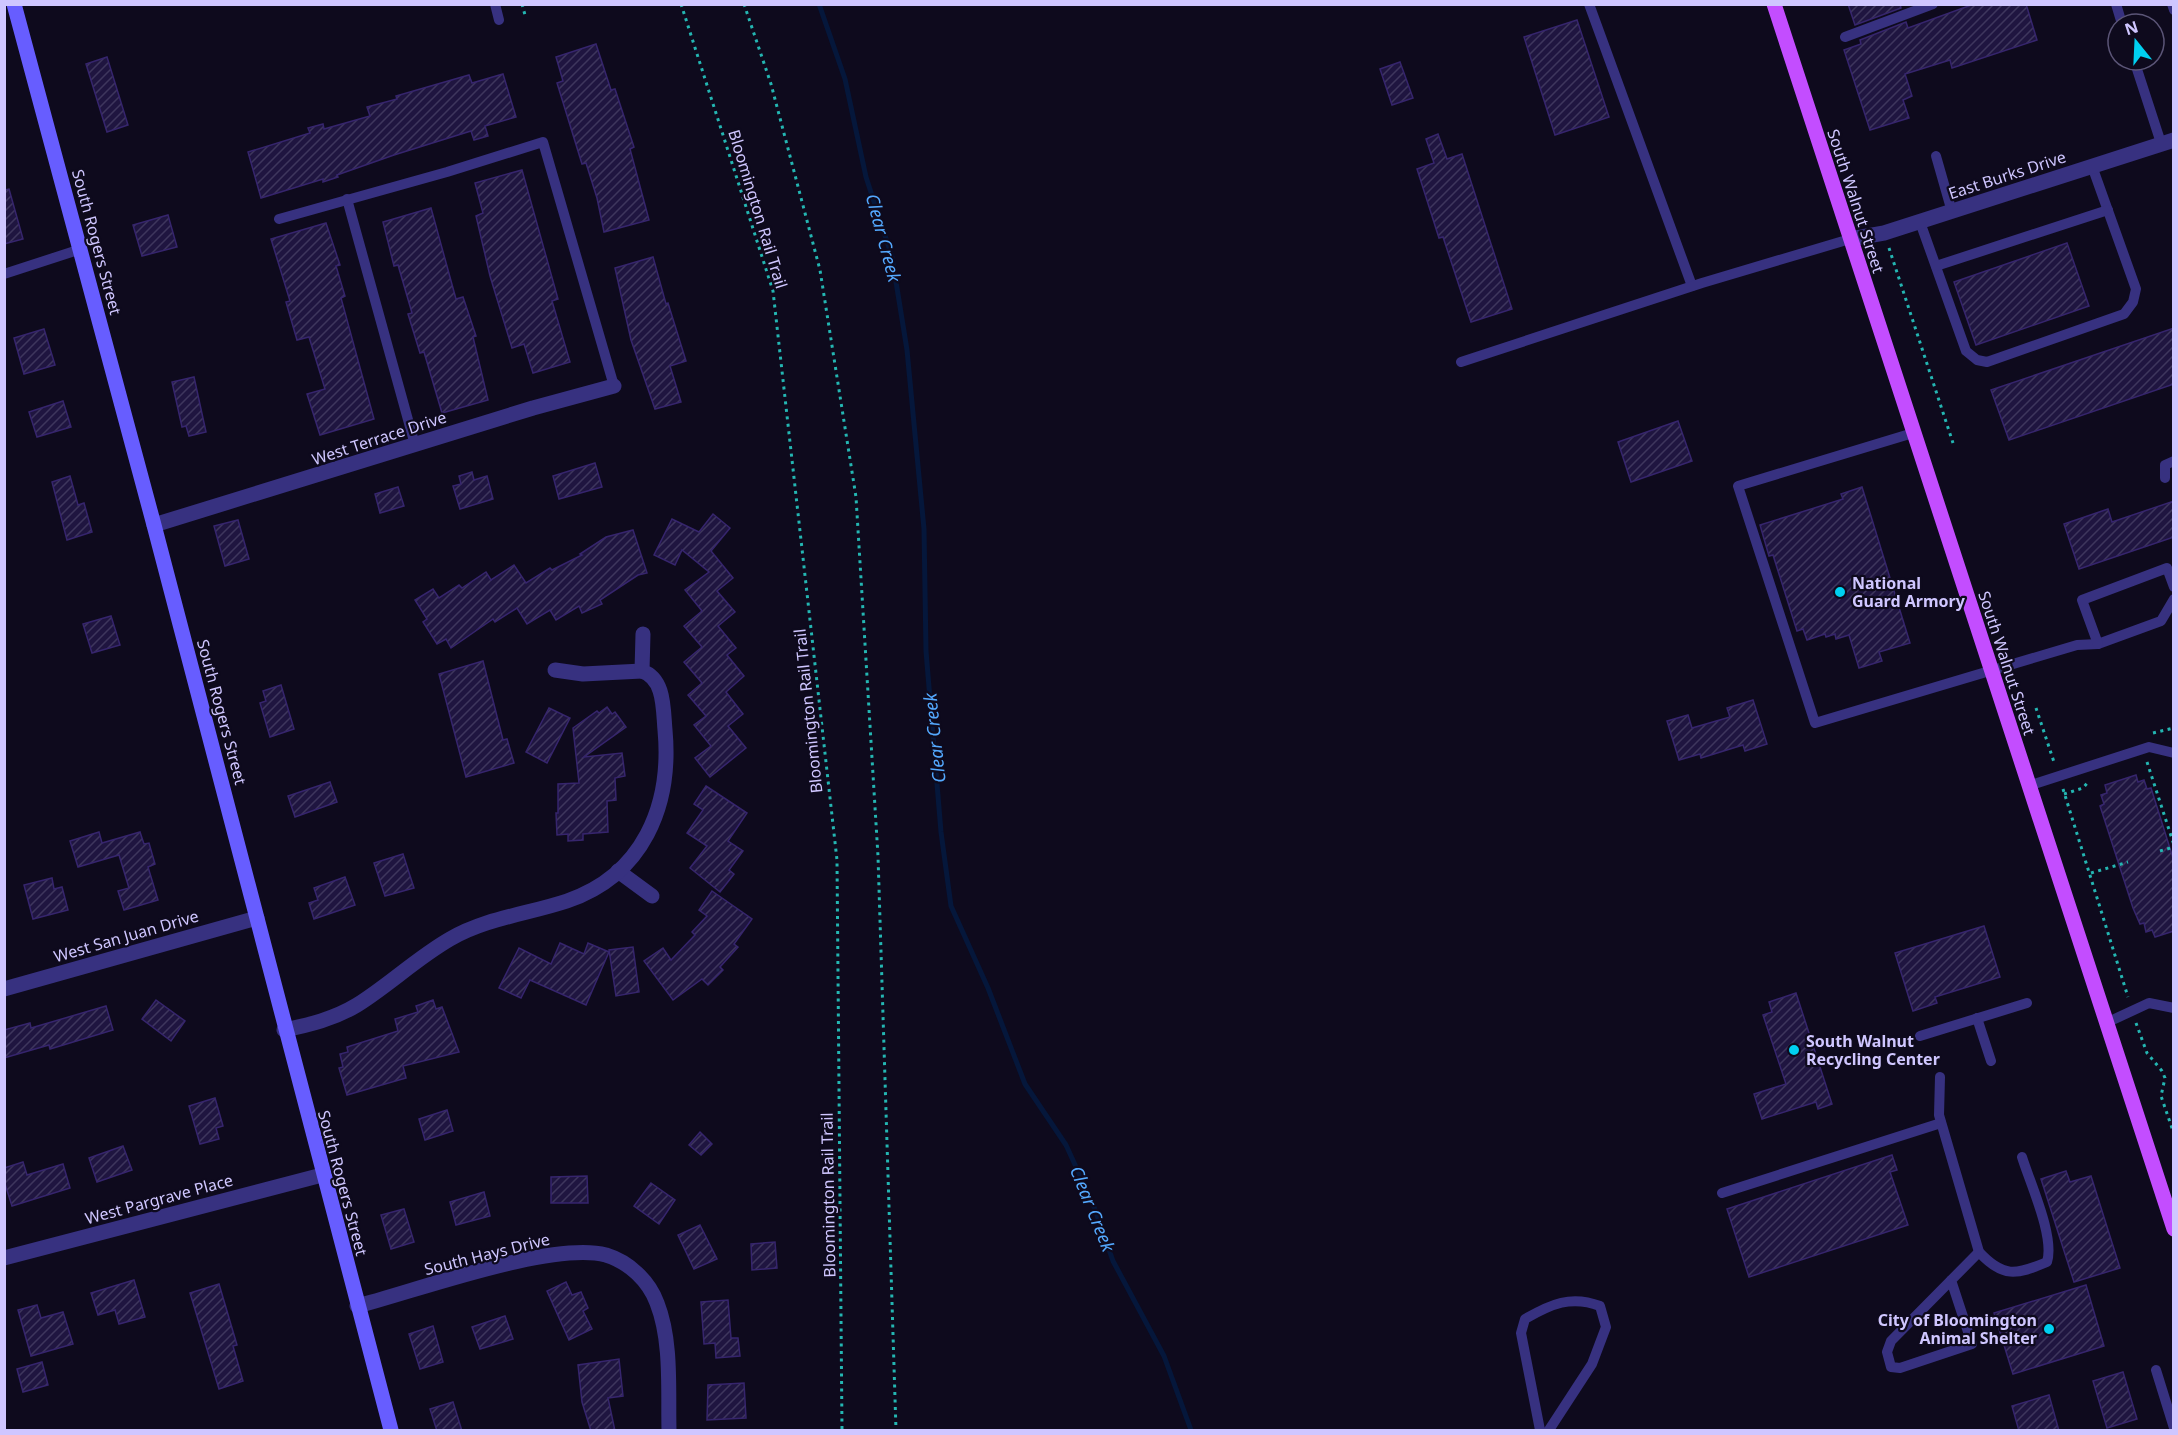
<svg xmlns="http://www.w3.org/2000/svg" width="2178" height="1435" font-family="'Noto Sans',sans-serif">
	<defs>
		<pattern id="building-hatch" width="6" height="6" patternUnits="userSpaceOnUse" patternTransform="scale(1.5)"><rect width="6" height="6" fill="#1f1540"/><path d="M-1 1l2-2M0 6l6-6M5 7l2-2" fill="none" stroke="#3e365d"/></pattern>
	</defs>
	<rect width="100%" height="100%" fill="#0e0a1d"/>
	<g fill="none" stroke-linecap="round" stroke-linejoin="round">
		<path stroke="#05173b" stroke-width="5" d="M819,4L845,79L866,177L892,257L907,350L924,529L926,651L941,832L951,906L988,988L1025,1084L1066,1145L1093,1204L1113,1261L1164,1356L1191,1430"/>
	</g>
	<g fill="url(#building-hatch)" stroke="#36256d" stroke-width="1.5">
		<path d="M1848,4H1900L1901,8L1855,25Z"/>
		<path d="M1974,4H2026L2037,40L1952,68L1950,60L1905,74L1912,96L1903,100L1909,118L1870,130L1844,50L1861,44L1860,40L1906,22L1908,28Z"/>
		<path d="M1577,20L1609,117L1555,135L1524,37Z"/>
		<path d="M596,44L611,90L615,89L634,147L630,149L649,220L604,232L597,198L586,163L582,164L557,83L563,81L556,57Z"/>
		<path d="M107,57L128,125L107,132L86,64Z"/>
		<path d="M1400,62L1413,98L1392,105L1380,69Z"/>
		<path d="M503,74L516,117L485,126L488,136L474,140L471,131L394,155L337,175L338,177L323,182V179L261,198L248,152L310,133L308,128L323,124L324,129L370,116L367,107L397,99L396,96L469,75L472,83Z"/>
		<path d="M1438,134L1447,159L1462,154L1512,309L1471,322L1443,237L1439,238L1417,169L1434,163L1426,139Z"/>
		<path d="M522,170L558,299L552,301L570,362L533,373L524,344L512,348L490,276L476,216L483,213L475,183Z"/>
		<path d="M9,189L23,239L4,244V190Z"/>
		<path d="M431,208L456,299L463,297L476,336L473,337L488,400L442,413L424,352L420,353L408,314L412,313L398,265L394,266L383,222Z"/>
		<path d="M168,215L177,247L142,256L133,225Z"/>
		<path d="M326,223L340,265L336,266L345,296L341,298L374,419L320,435L307,394L325,389L309,337L297,340L286,302L290,301L271,239Z"/>
		<path d="M2067,243L2089,306L1976,345L1954,282Z"/>
		<path d="M653,257L666,304L668,303L686,361L670,366L681,402L655,409L631,340L615,268Z"/>
		<path d="M2174,328V384L2009,440L1991,390Z"/>
		<path d="M44,329L55,365L24,374L14,338Z"/>
		<path d="M194,377L206,432L189,436L186,426L182,427L172,382Z"/>
		<path d="M63,401L71,427L37,437L29,412Z"/>
		<path d="M1678,421L1692,461L1631,482L1618,442Z"/>
		<path d="M595,463L602,487L559,499L553,476Z"/>
		<path d="M472,472L474,480L487,476L493,499L460,509L453,486L461,484L459,476Z"/>
		<path d="M70,476L78,505L84,503L92,532L67,540L52,482Z"/>
		<path d="M398,487L404,506L380,513L375,494Z"/>
		<path d="M1862,487L1910,643L1879,652L1882,661L1859,668L1849,635L1836,639L1835,634L1826,637L1825,634L1807,640L1803,629L1797,631L1773,555L1769,556L1760,525L1843,499L1841,494Z"/>
		<path d="M2174,501V537L2079,569L2064,524L2108,509L2112,522Z"/>
		<path d="M713,514L730,528L711,551L733,578L717,591L735,612L718,626L736,648L727,655L744,676L726,692L743,714L728,726L746,748L710,777L695,758L711,746L694,725L706,716L688,695L702,683L684,662L702,647L684,626L702,611L685,590L709,572L682,550L675,565L654,555L672,519L699,532Z"/>
		<path d="M238,520L249,559L225,566L214,526Z"/>
		<path d="M633,530L647,573L638,575L600,600L602,604L582,613L579,606L556,620L550,610L527,624L517,608L495,622L493,619L451,648L446,639L437,644L423,622L427,619L415,600L433,589L439,598L459,585L462,588L486,572L491,580L514,565L526,583L550,568L552,570L582,555L580,554L606,537Z"/>
		<path d="M111,616L120,645L92,653L83,624Z"/>
		<path d="M483,661L503,740L507,739L514,763L466,777L439,674Z"/>
		<path d="M281,685L294,729L270,737L260,703L266,701L263,691Z"/>
		<path d="M1753,700L1767,744L1745,751L1743,745L1701,758L1700,754L1679,760L1667,721L1688,715L1692,728L1730,717L1727,708Z"/>
		<path d="M607,707L612,714L615,712L626,727L584,757L622,753L625,776L615,778L616,800L607,801L608,832L583,834V840L568,841V834L557,835L556,813H558V784L579,783L573,728L597,711L599,713Z"/>
		<path d="M549,708L570,718L547,763L526,752Z"/>
		<path d="M2136,775L2138,782L2144,780L2147,789L2151,788L2174,861V931L2155,937L2152,930L2146,932L2144,923L2140,924L2133,908L2100,806L2104,804L2101,795L2107,793L2105,785Z"/>
		<path d="M330,782L337,802L295,817L288,796Z"/>
		<path d="M706,786L747,813L728,841L743,851L729,870L734,874L720,892L690,868L707,846L687,833L703,810L694,804Z"/>
		<path d="M99,832L102,843L140,832L144,844L149,843L155,864L148,867L158,900L124,910L118,891L129,888L119,855L78,867L70,841Z"/>
		<path d="M403,854L414,888L385,896L374,863Z"/>
		<path d="M345,877L355,905L314,919L309,903L318,900L314,888Z"/>
		<path d="M52,878L54,889L62,887L68,910L33,919L24,885Z"/>
		<path d="M712,891L752,919L734,944L738,947L720,967L723,970L708,985L702,979L673,1000L644,961L663,948L671,960L695,935L692,932L707,916L699,910Z"/>
		<path d="M1984,926L2000,977L1935,997L1937,1003L1913,1011L1895,953Z"/>
		<path d="M560,943L584,954L588,943L609,952L586,1005L530,980L521,998L499,988L519,948L551,964Z"/>
		<path d="M633,947L639,992L616,996L609,950Z"/>
		<path d="M1796,993L1832,1104L1818,1109L1816,1102L1762,1119L1754,1094L1786,1084L1763,1015L1772,1012L1769,1002Z"/>
		<path d="M156,1000L185,1021L171,1041L142,1019Z"/>
		<path d="M433,1000L436,1009L442,1007L459,1052L403,1066L406,1078L347,1095L339,1068L343,1067L340,1054L348,1052L347,1047L398,1031L395,1019L418,1012L416,1006Z"/>
		<path d="M106,1006L113,1030L50,1049L49,1045L4,1058V1030L30,1023L31,1028Z"/>
		<path d="M215,1098L223,1126L216,1128L219,1139L200,1144L189,1106Z"/>
		<path d="M447,1110L453,1131L425,1140L419,1119Z"/>
		<path d="M700,1132L712,1144L701,1155L689,1145Z"/>
		<path d="M123,1146L132,1170L97,1182L89,1158Z"/>
		<path d="M1892,1155L1897,1170L1890,1172L1908,1225L1749,1277L1727,1209Z"/>
		<path d="M23,1162L27,1175L63,1164L70,1188L12,1206L4,1181V1168Z"/>
		<path d="M2066,1171L2070,1182L2091,1176L2120,1268L2074,1282L2041,1179Z"/>
		<path d="M587,1176L588,1203H551V1177Z"/>
		<path d="M651,1183L675,1200L659,1224L634,1206Z"/>
		<path d="M484,1192L490,1216L456,1225L450,1202Z"/>
		<path d="M404,1209L414,1242L391,1249L381,1215Z"/>
		<path d="M700,1225L717,1259L694,1269L678,1235Z"/>
		<path d="M775,1242L777,1268L752,1270L751,1244Z"/>
		<path d="M134,1280L145,1317L119,1324L115,1310L98,1315L91,1293Z"/>
		<path d="M566,1282L572,1295L581,1292L588,1308L583,1311L592,1329L569,1340L547,1291Z"/>
		<path d="M219,1284L237,1345L233,1346L243,1381L219,1389L190,1293Z"/>
		<path d="M2086,1285L2104,1346L2013,1374L1994,1313Z"/>
		<path d="M728,1300L731,1338H738L740,1356L716,1358L715,1343L704,1344L701,1302Z"/>
		<path d="M37,1305L41,1318L63,1312L73,1344L31,1356L18,1310Z"/>
		<path d="M505,1316L513,1339L480,1349L472,1327Z"/>
		<path d="M433,1326L443,1362L420,1369L409,1334Z"/>
		<path d="M619,1359L623,1396L608,1398L615,1431H591L582,1402L578,1365Z"/>
		<path d="M42,1362L48,1385L23,1392L17,1369Z"/>
		<path d="M2123,1372L2137,1419L2107,1428L2093,1381Z"/>
		<path d="M744,1383L746,1418L707,1420L708,1385Z"/>
		<path d="M2049,1395L2059,1431H2019L2012,1406Z"/>
		<path d="M453,1402L462,1431H437L430,1409Z"/>
	</g>
	<g fill="none" stroke-linecap="round" stroke-linejoin="round">
		<g stroke="#24b6b2" stroke-width="3" stroke-dasharray="3 4.5" stroke-linecap="butt">
			<path d="M522,4L525,15"/>
			<path d="M681,4L773,291L837,860L842,1430"/>
			<path d="M744,4L771,84L820,270L856,497L878,856L896,1430"/>
			<path d="M1889,248L1953,443"/>
			<path d="M2036,708L2054,762"/>
			<path d="M2153,733L2174,728"/>
			<path d="M2147,762L2174,845"/>
			<path d="M2063,789L2128,997"/>
			<path d="M2064,794L2083,788L2089,781"/>
			<path d="M2160,851L2174,847"/>
			<path d="M2091,873L2128,862"/>
			<path d="M2136,1023L2147,1053L2162,1071L2165,1078L2161,1096L2174,1134"/>
		</g>
		<g stroke="#373180" stroke-width="10">
			<path d="M495,4L499,20"/>
			<path d="M1589,4L1692,286"/>
			<path d="M2116,4L2122,24"/>
			<path d="M2172,4L2174,10"/>
			<path d="M1845,37L1933,4"/>
			<path d="M2134,60L2161,143"/>
			<path d="M1936,156L1952,212"/>
			<path d="M347,199L415,445"/>
			<path d="M279,219L447,172L543,142L614,386"/>
			<path d="M1920,222L1966,351L1977,360L1987,362L2124,314L2133,302L2136,289L2092,166"/>
			<path d="M1936,266L2108,210"/>
			<path d="M4,274L81,249"/>
			<path d="M1461,362L1702,283L1850,239"/>
			<path d="M1913,433L1738,486L1815,723L2077,645L2098,644L2161,621L2174,599"/>
			<path d="M2165,478V465L2174,461"/>
			<path d="M2098,644L2082,600L2167,568L2174,587"/>
			<path d="M2028,786L2149,747L2174,753"/>
			<path d="M1977,1018L1991,1061"/>
			<path d="M2106,1023L2149,1003L2174,1008"/>
			<path d="M1920,1036L2027,1003"/>
			<path d="M1940,1077L1939,1115L1979,1252C2003,1278 2016,1275 2047,1262C2055,1237 2030,1183 2022,1157"/>
			<path d="M1722,1193L1941,1123"/>
			<path d="M1951,1280L1972,1344L1900,1368L1891,1367L1887,1352L1891,1341L1979,1252"/>
			<path d="M2156,1370L2174,1428"/>
			<path d="M1540,1430L1521,1333L1525,1319C1551,1304 1571,1295 1600,1306L1606,1327L1592,1364L1549,1430"/>
		</g>
		<g stroke="#373180" stroke-width="15">
			<path d="M1850,239L1884,233L2174,140"/>
			<path d="M154,525L533,408L614,386"/>
			<path d="M555,670L583,674L642,671"/>
			<path d="M618,871L652,896"/>
			<path d="M4,989L257,918"/>
			<path d="M284,1030C309,1025 334,1019 357,1005C389,985 417,958 450,939C486,918 528,914 567,901C643,875 672,806 665,730C663,709 665,679 642,671L643,634"/>
			<path d="M4,1258L322,1175"/>
			<path d="M357,1306C416,1291 551,1241 606,1255C629,1262 649,1281 657,1303C672,1341 668,1390 669,1430"/>
		</g>
		<path stroke="#675dff" stroke-width="15" d="M14,4L154,525L391,1430"/>
		<path stroke="#c34dff" stroke-width="15" d="M1774,4L2174,1229"/>
	</g>
	<g fill="#00d0f1" stroke="#0e0a1d" stroke-width="2">
		<circle cx="1840" cy="592" r="6"/>
		<circle cx="1794" cy="1050" r="6"/>
		<circle cx="2049" cy="1329" r="6"/>
	</g>
	<g text-anchor="middle" stroke-width="4.5" stroke-linejoin="round" paint-order="stroke">
		<g font-size="16" fill="#cfc6ff" stroke="#0e0a1d">
			<text transform="translate(2007 175) rotate(-18)" y="6">East Burks Drive</text>
			<text transform="translate(1856 201) rotate(72)" y="6">South Walnut Street</text>
			<text transform="translate(758 209) rotate(73)" y="6">Bloomington Rail Trail</text>
			<text transform="translate(97 242) rotate(75)" y="6">South Rogers Street</text>
			<text transform="translate(379 438) rotate(-18)" y="6">West Terrace Drive</text>
			<text transform="translate(2007 663) rotate(72)" y="6">South Walnut Street</text>
			<text transform="translate(808 711) rotate(-96)" y="6">Bloomington Rail Trail</text>
			<text transform="translate(222 712) rotate(75)" y="6">South Rogers Street</text>
			<text transform="translate(126 936) rotate(-16)" y="6">West San Juan Drive</text>
			<text transform="translate(343 1183) rotate(75)" y="6">South Rogers Street</text>
			<text transform="translate(828 1195) rotate(-91)" y="6">Bloomington Rail Trail</text>
			<text transform="translate(159 1199) rotate(-15)" y="6">West Pargrave Place</text>
			<text transform="translate(487 1254) rotate(-14)" y="6">South Hays Drive</text>
		</g>
		<g font-size="16" font-weight="bold" fill="#cfc6ff" stroke="#0e0a1d" text-anchor="start">
			<text x="1852" y="589">National<tspan x="1852" dy="18">Guard Armory</tspan></text>
			<text x="1806" y="1047">South Walnut<tspan x="1806" dy="18">Recycling Center</tspan></text>
			<text x="2037" y="1326" text-anchor="end">City of Bloomington<tspan x="2037" dy="18">Animal Shelter</tspan></text>
		</g>
		<g font-size="18" font-style="italic" fill="#54a9ff" stroke="#0e0a1d">
			<text transform="translate(883 238) rotate(75)" y="6">Clear Creek</text>
			<text transform="translate(935 738) rotate(-96)" y="6">Clear Creek</text>
			<text transform="translate(1092 1209) rotate(68)" y="6">Clear Creek</text>
		</g>
	</g>
	<rect width="2178" height="1435" fill="none" stroke="#cfc6ff" stroke-width="12"/>
	<g transform="translate(2136 42) rotate(342)"><circle r="28" fill="#0e0a1d" stroke="#5b5577" stroke-width="1.5"/>
	<path d="M0-4.5L10 22L0 15L-10 22Z" fill="#00d0f1"/>
	<text y="-9" font-size="16" font-weight="bold" text-anchor="middle" fill="#cfc6ff">N</text>
	</g>
</svg>
